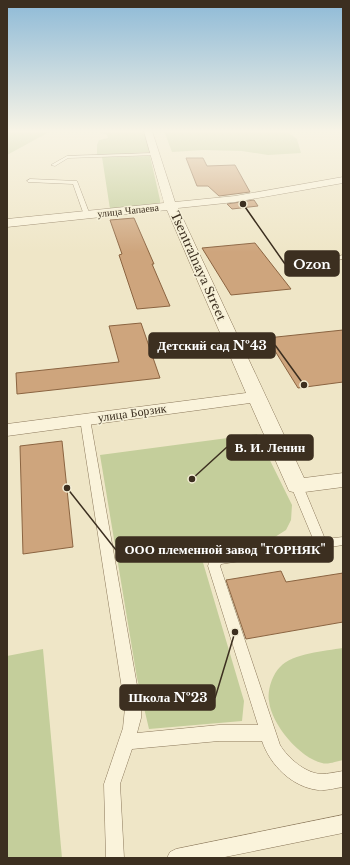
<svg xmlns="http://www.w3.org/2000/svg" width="350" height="865" font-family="'Libre Baskerville',serif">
	<rect width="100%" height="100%" fill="#efe6c7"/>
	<g fill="#c4ce9b">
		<path d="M7,131H51L7,155Z"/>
		<path d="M95,131H144L150,152L97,155V145L99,140L108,138L107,135Z"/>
		<path d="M164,131H286L297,139L301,153L268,155L242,151L203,150L172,152Z"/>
		<path d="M150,156L160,200V204L110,209L102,157Z"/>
		<path d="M257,434L292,505L291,520L286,530L275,537L258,542L199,549L244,701L242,721L149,729L137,678L100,455Z"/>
		<path d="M343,648V760C337,761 328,765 322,763C300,758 271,724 269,701C267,691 272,675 280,667C293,653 325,651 343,648Z"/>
		<path d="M43,649L62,858H7V656Z"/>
	</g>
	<g fill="#cea57d" stroke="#8b6441">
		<path d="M186,158H203L207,166L235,165L250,192L219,196L208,186H197Z"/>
		<path d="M254,200L258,206L232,209L227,204Z"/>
		<path d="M134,218L154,264H152L170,306L137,309L119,255L122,254L110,220Z"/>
		<path d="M255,243L291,289L231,295L202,248Z"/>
		<path d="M141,323L160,378L17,394L16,373L119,362L109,326Z"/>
		<path d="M343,330V382L298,388L267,338Z"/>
		<path d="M62,441L73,547L23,554L20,446Z"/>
		<path d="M281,571L286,582L343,573V622L246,639L226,580Z"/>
	</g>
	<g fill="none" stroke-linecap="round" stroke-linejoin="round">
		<defs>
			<g id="service">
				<path d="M155,153L157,155L68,158L55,166L51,165L67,156Z"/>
				<path d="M30,179L77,181L90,215L87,217L84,215L73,184L28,182L27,181Z"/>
				<path d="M302,254L317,260L343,255V259L317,264L300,257L299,256Z"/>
				<path d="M85,416L90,419L141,708V718L137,733L219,725H258L208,566C210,559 212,557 219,555L314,541L291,486L293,483H301L303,486L325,539L343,537V545L221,564L220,566L280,745C288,758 305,773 321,774C328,774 336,772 343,771V787C335,788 326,791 318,790C292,787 270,765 262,741H219L132,749L120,784L124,858H106L104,784L123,728L125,708L80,419Z"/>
				<path d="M343,815V833L220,858H167L170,852L176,849Z"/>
			</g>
			<path id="minor" d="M144,131H152L175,202L235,196L343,177V183L235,202L178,208L304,478L343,473V487L297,493L289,491L250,403L7,436V424L246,393L167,210L7,227V219L164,203Z"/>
		</defs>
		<use href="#service" stroke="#8c795c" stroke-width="1"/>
		<use href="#minor" stroke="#8c795c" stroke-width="1"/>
		<use href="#service" fill="#faf3db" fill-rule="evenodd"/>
		<use href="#minor" fill="#faf3db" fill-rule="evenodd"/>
	</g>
	<linearGradient id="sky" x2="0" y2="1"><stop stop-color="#8ebad7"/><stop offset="0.52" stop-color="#f8f4e6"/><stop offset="1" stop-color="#f8f4e6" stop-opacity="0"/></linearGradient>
	<rect width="350" height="252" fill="url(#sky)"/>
	<g text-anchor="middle" stroke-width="3" stroke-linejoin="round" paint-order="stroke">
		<g font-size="10" fill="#3c2f20" stroke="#f6f0d7">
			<text transform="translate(128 210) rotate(-6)" y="4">улица Чапаева</text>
		</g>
		<g font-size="12" fill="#3c2f20" stroke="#f6f0d7">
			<text transform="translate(198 266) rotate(66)" y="4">Tsentralnaya Street</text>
			<text transform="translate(132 413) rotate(-8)" y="4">улица Борзик</text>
		</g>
	</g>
	<path fill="none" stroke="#3c2f20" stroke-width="1.5" d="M243 204L285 264M304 385L275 345M192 479L227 447M67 488L116 550M235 632L215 698"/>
	<g fill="#3c2f20" stroke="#f6f0d7" stroke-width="1.5">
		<circle cx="243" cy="204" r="4"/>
		<circle cx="304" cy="385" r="4"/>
		<circle cx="192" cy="479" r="4"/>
		<circle cx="67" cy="488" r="4"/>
		<circle cx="235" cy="632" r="4"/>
	</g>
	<g fill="#3c2f20" stroke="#3c2f20" stroke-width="1.5">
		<rect x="285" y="251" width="54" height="25" rx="4"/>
		<rect x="149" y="333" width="126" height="25" rx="4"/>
		<rect x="227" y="435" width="86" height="25" rx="4"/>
		<rect x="116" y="537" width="217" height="25" rx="4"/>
		<rect x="120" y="685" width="95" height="25" rx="4"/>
	</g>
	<g font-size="13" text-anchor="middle" font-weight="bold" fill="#fff">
		<text x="312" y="269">Ozon</text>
		<text x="212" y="350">Детский сад №43</text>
		<text x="270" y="452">В. И. Ленин</text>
		<text x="225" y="554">ООО племенной завод "ГОРНЯК"</text>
		<text x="168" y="702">Школа №23</text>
	</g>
	<rect width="350" height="865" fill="none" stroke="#3c2f20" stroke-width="16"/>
</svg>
